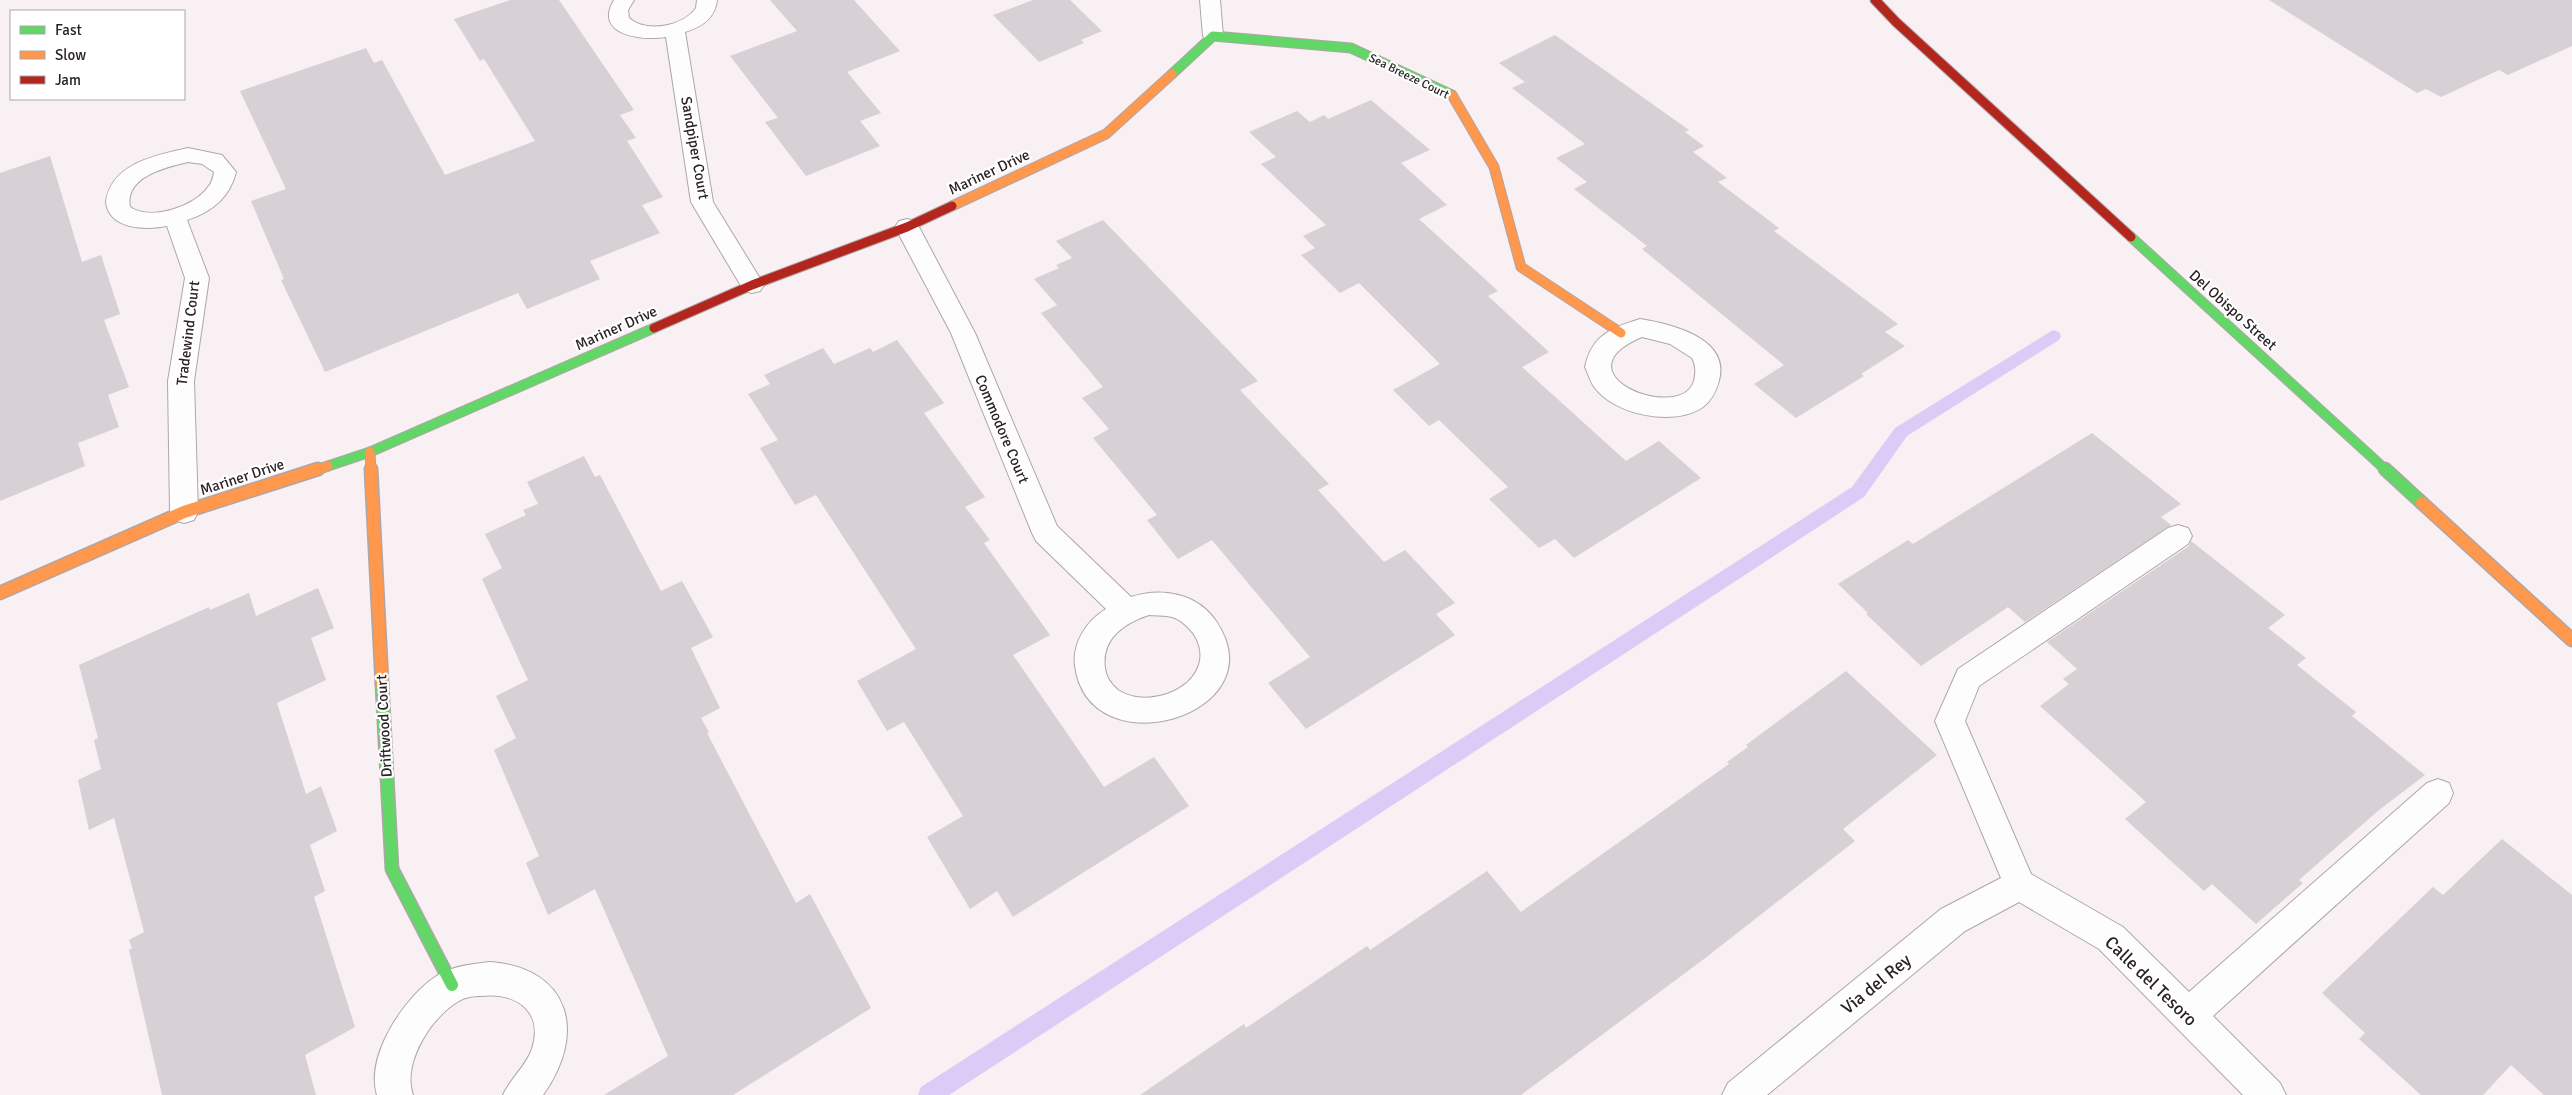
<svg xmlns="http://www.w3.org/2000/svg" width="2572" height="1095" font-family="Signika,sans-serif">
	<rect width="100%" height="100%" fill="#f8f0f2"/>
	<g fill="none" stroke-linecap="round" stroke-linejoin="round">
		<path fill="#dbcbf6" fill-rule="evenodd" d="M2053,330L2059,332L2061,336L2059,340L1907,436L1864,497L949,1095H918L921,1087L1852,487L1895,428Z"/>
	</g>
	<g fill="#d7d0d4">
		<path d="M510,0H559L634,110L620,115L636,138L627,141L663,197L642,205L660,233L590,261L600,279L527,309L518,293L325,372L281,280L284,279L251,201L286,189L240,91L366,48L374,63L382,60L445,175L535,141L484,59L480,61L454,19Z"/>
		<path d="M770,0H854L900,51L847,72L881,113L860,121L880,146L806,176L765,122L778,118L730,56L797,31Z"/>
		<path d="M1033,0H1070L1102,31L1081,40L1084,43L1039,62L993,15Z"/>
		<path d="M2269,0H2572V46L2508,75L2499,70L2441,97L2426,89L2417,93Z"/>
		<path d="M1555,35L1689,130L1685,132L1704,146L1693,152L1727,178L1718,182L1779,228L1774,231L1898,324L1885,332L1905,346L1861,374L1864,376L1796,418L1754,384L1784,365L1642,249L1647,246L1574,189L1587,182L1556,158L1585,144L1512,88L1525,82L1499,63Z"/>
		<path d="M1371,100L1430,150L1401,163L1447,205L1419,219L1498,291L1488,296L1549,352L1522,367L1626,461L1659,441L1701,478L1574,558L1555,539L1539,548L1489,499L1508,487L1439,420L1429,426L1393,390L1440,364L1359,283L1340,293L1301,255L1315,248L1303,236L1326,225L1261,164L1276,157L1249,132L1297,111L1310,122L1324,115L1328,119Z"/>
		<path d="M50,156L82,262L101,255L120,314L104,320L129,387L108,395L119,427L78,443L85,466L0,501V173Z"/>
		<path d="M1103,220L1258,381L1240,390L1329,484L1318,490L1384,562L1405,550L1455,603L1436,614L1455,635L1306,729L1268,683L1310,657L1212,540L1178,559L1147,520L1157,515L1093,438L1109,429L1082,398L1103,387L1041,313L1057,305L1034,279L1059,268L1056,265L1072,258L1056,241Z"/>
		<path d="M897,340L944,403L924,413L985,497L965,507L990,540L984,543L1050,635L1013,655L1104,787L1154,757L1189,806L1013,917L997,891L970,909L927,837L963,816L904,722L887,731L857,681L916,649L816,495L795,505L760,448L778,440L748,394L770,384L764,375L823,348L834,364L870,348L873,352Z"/>
		<path d="M2092,433L2181,504L2161,517L2171,525L2025,622L2008,607L1921,666L1866,614L1868,613L1838,584L1908,540L1913,544Z"/>
		<path d="M584,456L595,477L600,475L661,591L682,581L713,637L691,648L720,708L701,718L709,732L707,733L796,903L810,894L871,1008L733,1095H604L668,1056L595,889L548,915L526,863L539,856L494,750L516,738L496,696L528,680L482,579L502,568L485,534L526,515L523,510L538,504L527,482Z"/>
		<path d="M2191,541L2285,615L2268,628L2306,658L2297,665L2356,712L2352,716L2425,775L2379,810L2299,880L2303,883L2256,924L2212,884L2204,891L2125,819L2146,802L2040,706L2069,684L2063,679L2077,669L2047,642L2189,546Z"/>
		<path d="M318,588L334,628L311,638L326,680L277,703L306,794L321,786L337,831L310,845L325,891L314,897L355,1027L305,1055L316,1095H162L129,950L132,948L129,940L144,932L114,818L89,830L78,780L101,769L94,740L98,738L79,665L209,607L210,610L249,593L256,616Z"/>
		<path d="M1846,671L1937,755L1843,829L1855,841L1704,959L1521,1095H1140L1244,1024L1246,1028L1367,946L1370,950L1487,871L1521,912L1729,764L1727,762L1748,747L1746,745Z"/>
		<path d="M2502,839L2572,895V1095H2544L2511,1065L2483,1095H2421L2359,1039L2365,1033L2322,993L2433,887L2443,895Z"/>
	</g>
	<g fill="none" stroke-linecap="round" stroke-linejoin="round">
		<defs>
			<g id="street">
				<path d="M614,0H634L628,10L629,18C646,33 682,27 696,8L697,0H717C715,18 702,27 685,32L713,202L764,285L760,291L752,293L744,291L691,202L666,37C642,41 593,35 614,0Z"/>
				<path d="M1200,0H1220L1223,36L1220,40H1206L1203,36Z"/>
				<path d="M188,148L222,155L236,172C230,197 212,212 187,220L209,278L194,381L198,512L194,520L184,523L174,520L170,512L168,381L185,278L167,226C146,230 109,230 106,202C111,163 157,155 188,148ZM188,162L202,164L214,172C213,177 212,183 208,187C194,207 151,221 130,207C124,177 166,167 188,162Z"/>
				<path d="M907,219L915,221L919,227L975,333L1057,526L1131,597C1161,587 1197,593 1216,621C1280,715 1089,771 1075,666C1072,643 1087,620 1106,609L1036,541L1032,533L951,333L895,227L899,221ZM1149,615C1156,616 1165,615 1172,617C1180,619 1188,627 1193,633C1223,678 1155,714 1118,690C1111,684 1106,677 1105,668C1101,639 1124,623 1149,615Z"/>
				<path d="M1640,319C1671,324 1731,338 1719,381C1716,391 1712,400 1703,407C1675,427 1615,415 1595,388C1590,382 1588,373 1585,367C1592,335 1611,328 1640,319ZM1642,337L1670,344L1692,358C1696,365 1696,373 1694,381C1681,424 1554,374 1642,337Z"/>
				<path d="M2178,525L2188,528L2192,536L2188,544L1979,686L1965,721L2031,874L2123,927L2189,992L2427,783L2438,779L2449,783L2453,793L2449,803L2213,1016L2280,1083L2286,1095H2243L2099,949L2019,902L1965,931L1767,1095H1722L1728,1083L1941,909L2001,878L1935,721L1958,669L2168,528Z"/>
				<path d="M490,962C571,968 587,1034 543,1095H503C510,1079 526,1066 532,1049C544,1011 516,992 481,996C474,996 465,997 459,1001C431,1017 402,1063 413,1095H377C365,1056 404,998 435,977C451,966 472,964 490,962Z"/>
			</g>
			<g id="fast-far1">
				<path d="M1172,74L1213,36L1351,48L1452,95"/>
				<path d="M2131,237L2387,471"/>
				<path d="M328,466L370,452L654,328"/>
			</g>
			<g id="fast">
				<path d="M2385,469L2422,503"/>
				<path d="M382,684L392,869L452,985"/>
			</g>
			<g id="slow-far1">
				<path d="M1452,95L1494,167L1521,267L1621,333"/>
				<path d="M952,206L1106,134L1172,74"/>
				<path d="M370,452L371,471"/>
				<path d="M314,471L328,466"/>
			</g>
			<g id="slow">
				<path d="M371,469L382,684"/>
				<path d="M2422,503L2572,640"/>
				<path d="M0,593L184,512L318,469"/>
			</g>
			<g id="jam">
				<path d="M1875,0L1896,22L2131,237"/>
				<path d="M654,328L752,285L907,227L952,206"/>
			</g>
		</defs>
		<use href="#street" stroke="#aea6a8" stroke-width="2"/>
		<use href="#fast-far1" stroke="#aea6a8" stroke-width="11"/>
		<use href="#fast" stroke="#aea6a8" stroke-width="15"/>
		<use href="#slow-far1" stroke="#aea6a8" stroke-width="11"/>
		<use href="#slow" stroke="#aea6a8" stroke-width="15"/>
		<use href="#jam" stroke="#aea6a8" stroke-width="11"/>
		<use href="#street" fill="#fefdfd" fill-rule="evenodd"/>
		<use href="#fast-far1" stroke="#63d668" stroke-width="9"/>
		<use href="#fast" stroke="#63d668" stroke-width="12"/>
		<use href="#slow-far1" stroke="#ff974d" stroke-width="9"/>
		<use href="#slow" stroke="#ff974d" stroke-width="12"/>
		<use href="#jam" stroke="#b3261e" stroke-width="9"/>
	</g>
	<g text-anchor="middle" stroke-width="4.5" stroke-linejoin="round" paint-order="stroke">
		<g font-size="12" fill="#2b2224" stroke="#fff">
			<text transform="translate(1409 76) rotate(26)" y="4">Sea Breeze Court</text>
		</g>
		<g font-size="15" fill="#2b2224" stroke="#fff">
			<text transform="translate(695 148) rotate(80)" y="5">Sandpiper Court</text>
			<text transform="translate(989 172) rotate(-25)" y="5">Mariner Drive</text>
			<text transform="translate(2233 310) rotate(42)" y="5">Del Obispo Street</text>
			<text transform="translate(616 328) rotate(-24)" y="5">Mariner Drive</text>
			<text transform="translate(188 333) rotate(-83)" y="5">Tradewind Court</text>
			<text transform="translate(1002 429) rotate(67)" y="5">Commodore Court</text>
			<text transform="translate(242 477) rotate(-18)" y="5">Mariner Drive</text>
			<text transform="translate(384 726) rotate(-93)" y="5">Driftwood Court</text>
		</g>
		<g font-size="18" fill="#2b2224" stroke="#fff">
			<text transform="translate(2151 981) rotate(44)" y="6">Calle del Tesoro</text>
			<text transform="translate(1876 984) rotate(-39)" y="6">Via del Rey</text>
		</g>
	</g>
	<rect x="10" y="10" width="175" height="90" fill="#ffffff" stroke="#aaa7a7"/>
	<rect x="20" y="26" width="25" height="8" fill="#63d668" stroke="#aaa7a7"/>
	<text x="55" y="35" font-size="15" fill="#2b2224">Fast</text>
	<rect x="20" y="51" width="25" height="8" fill="#ff974d" stroke="#aaa7a7"/>
	<text x="55" y="60" font-size="15" fill="#2b2224">Slow</text>
	<rect x="20" y="76" width="25" height="8" fill="#b3261e" stroke="#aaa7a7"/>
	<text x="55" y="85" font-size="15" fill="#2b2224">Jam</text>
</svg>
